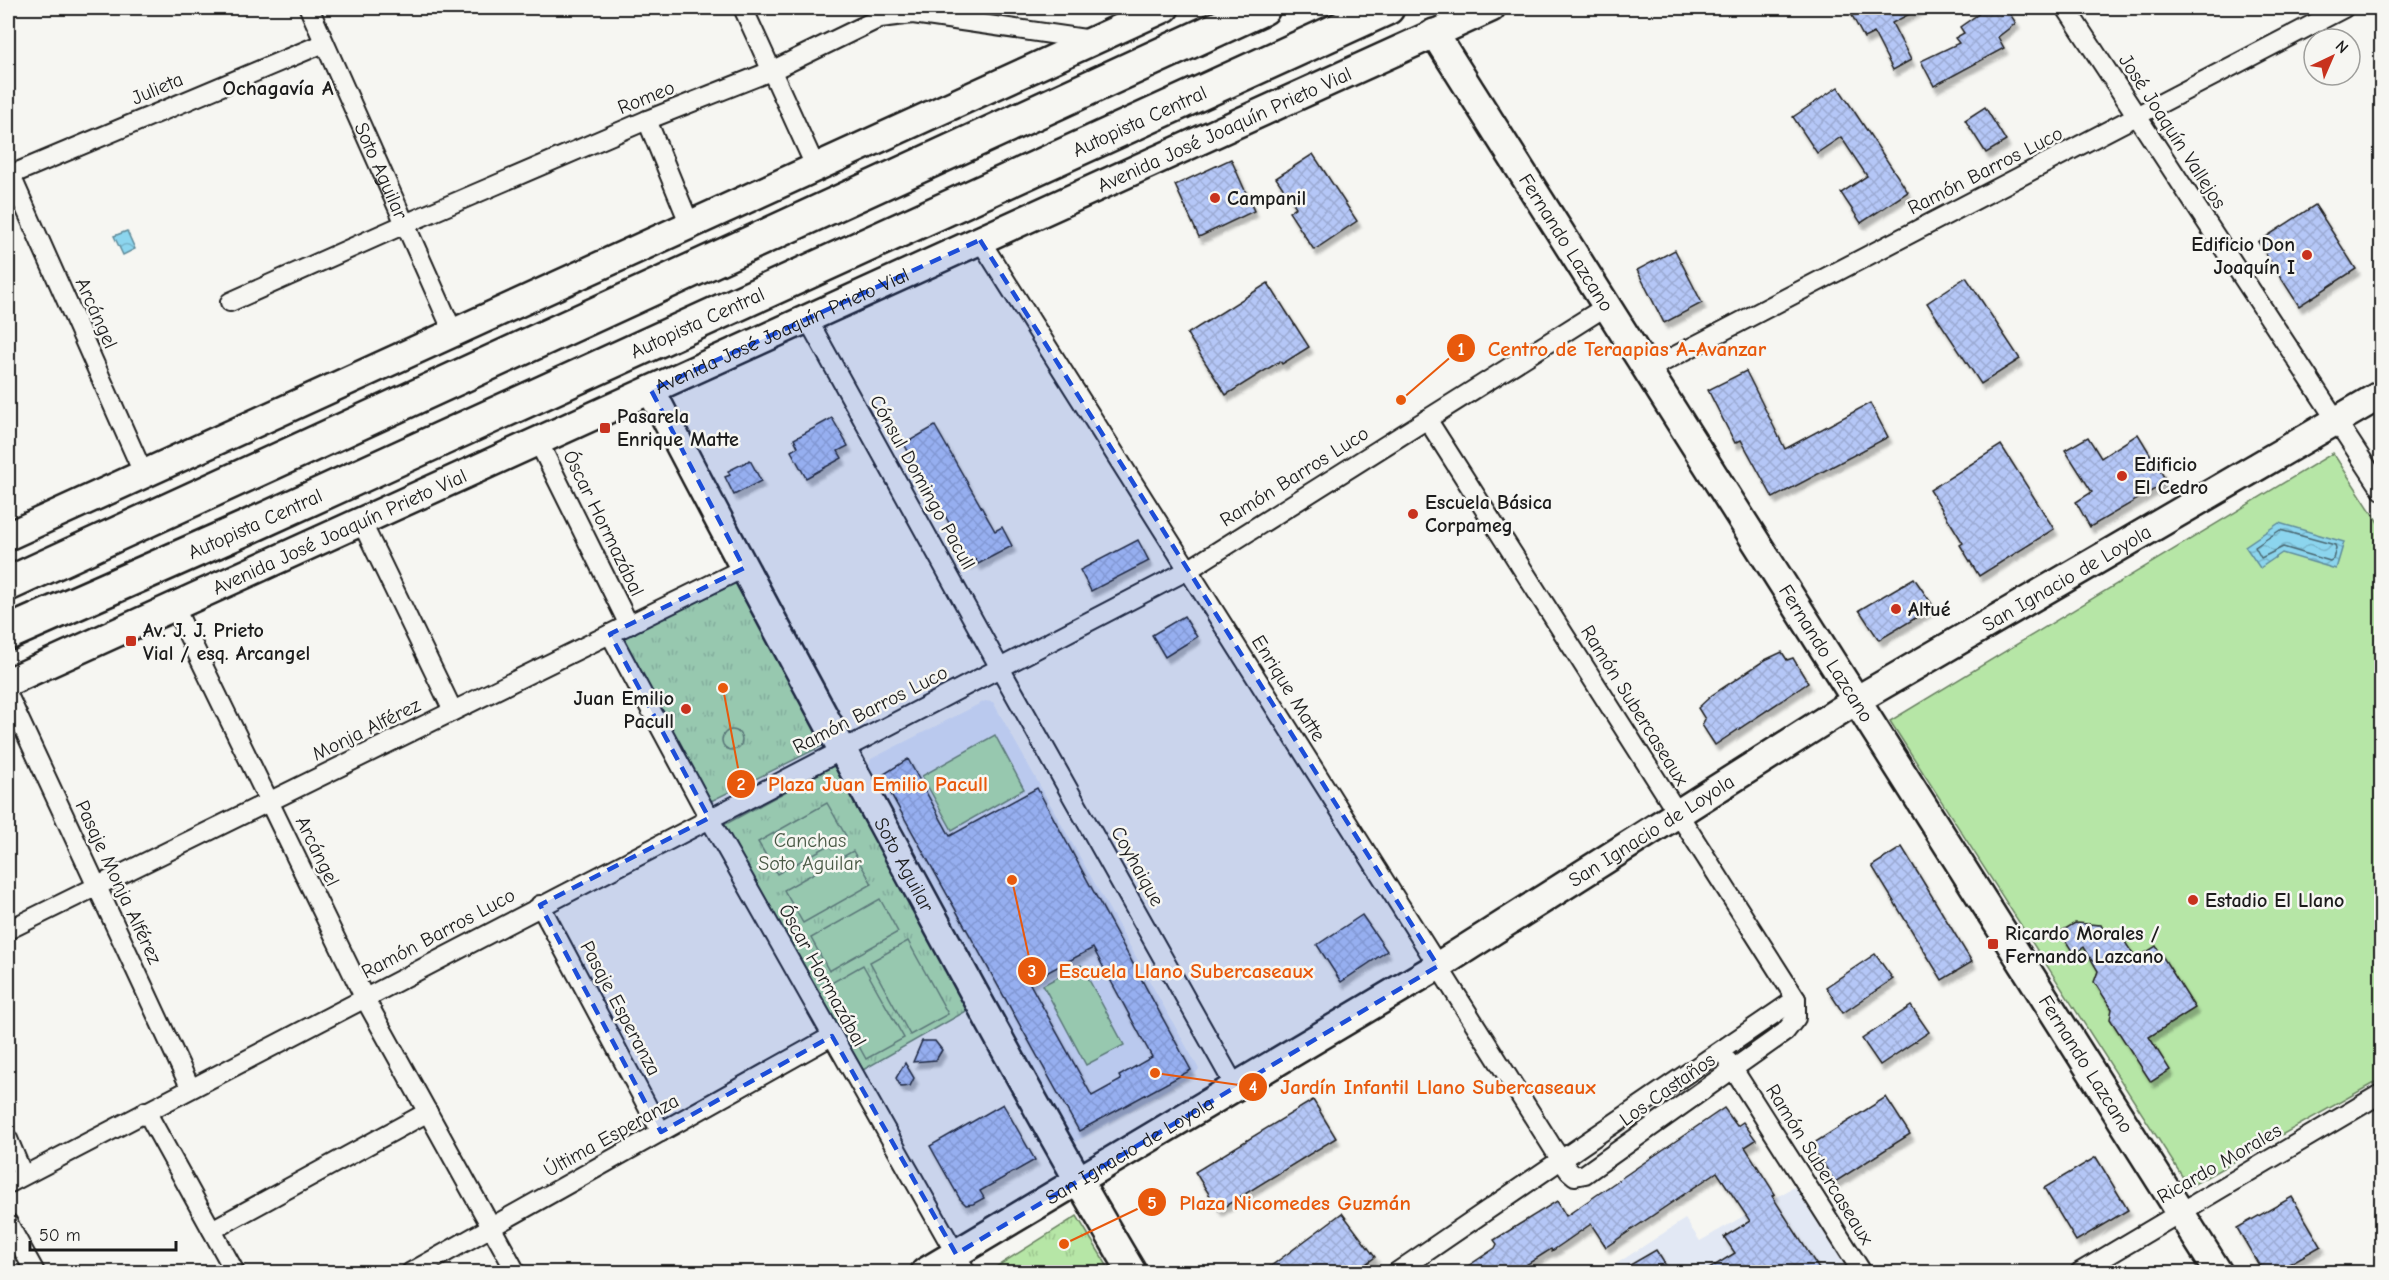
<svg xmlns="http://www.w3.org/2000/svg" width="2389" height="1280" font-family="'Comic Neue',sans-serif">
	<defs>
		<pattern id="park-tufts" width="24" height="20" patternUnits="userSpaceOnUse" patternTransform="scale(1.5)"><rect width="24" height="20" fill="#b6e6a6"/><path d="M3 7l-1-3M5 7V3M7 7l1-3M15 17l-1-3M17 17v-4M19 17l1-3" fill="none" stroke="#9cc58e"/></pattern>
		<pattern id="water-waves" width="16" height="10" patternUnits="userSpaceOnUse" patternTransform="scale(1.5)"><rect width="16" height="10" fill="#8cd5ee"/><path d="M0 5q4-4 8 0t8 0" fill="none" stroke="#78b6cc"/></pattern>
		<pattern id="building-cross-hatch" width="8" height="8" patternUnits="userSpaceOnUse" patternTransform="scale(1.5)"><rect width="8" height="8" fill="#b5c7f7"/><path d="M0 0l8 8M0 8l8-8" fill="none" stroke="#9baad3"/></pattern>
		<filter id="shadow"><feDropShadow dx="3.5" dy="6" stdDeviation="1.5" flood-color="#0004"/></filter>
	</defs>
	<rect width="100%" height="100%" fill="#f6f6f2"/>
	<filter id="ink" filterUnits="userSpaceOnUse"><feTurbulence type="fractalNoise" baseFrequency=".0167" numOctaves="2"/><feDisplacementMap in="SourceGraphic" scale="12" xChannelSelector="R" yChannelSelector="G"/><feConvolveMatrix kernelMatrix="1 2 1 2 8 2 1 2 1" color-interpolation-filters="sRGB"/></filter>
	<g filter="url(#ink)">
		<g fill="#e2e8f4">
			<path d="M985,701L993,702L1199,1069L1196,1073L1073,1143L869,765L871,759Z"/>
			<path d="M1796,1186L1852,1272H1604L1685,1219L1700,1241Z"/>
		</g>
		<g fill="url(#park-tufts)" stroke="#698161" stroke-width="1.5">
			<path d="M741,573L832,741L701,806L617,634Z"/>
			<path d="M835,765L968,1010L863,1070L722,826Z"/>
			<path d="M1077,1216L1111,1272H988Z"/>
		</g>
		<g fill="#b6e6a6" stroke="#698161" stroke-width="1.5">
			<path d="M2333,453L2381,527V1079L2189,1187L1890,721Z"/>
			<circle cx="732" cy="740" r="10"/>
			<path d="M995,735L1024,789L952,830L922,776Z"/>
			<path d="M827,803L846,836L777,874L758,842Z"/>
			<path d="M853,851L872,884L803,923L784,890Z"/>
			<path d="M880,899L898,932L829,971L811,938Z"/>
			<path d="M908,941L948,1014L910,1035L870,962Z"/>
			<path d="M863,965L904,1038L866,1059L826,986Z"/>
			<path d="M1081,965L1124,1045L1086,1065L1043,985Z"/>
		</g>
		<g fill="url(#water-waves)" stroke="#5f8b9a" stroke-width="1.5">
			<path d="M127,231L135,249L123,255L114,236Z"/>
			<path d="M2279,523L2344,542L2336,569L2282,553L2260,568L2245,546Z"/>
		</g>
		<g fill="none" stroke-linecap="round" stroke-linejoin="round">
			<path stroke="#496670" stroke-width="1.5" d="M2280,530L2335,545L2336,548L2333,559L2330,561L2283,547L2261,558L2255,547Z"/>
		</g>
		<g fill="url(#building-cross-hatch)" stroke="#1c1c1c" stroke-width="1.5" fill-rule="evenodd" filter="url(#shadow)">
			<path d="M1848,8H1921L1892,23L1911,60L1893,70L1874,33L1864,38Z"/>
			<path d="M1987,8H2006L2016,23L1998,37L2004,48L1934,86L1921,61L1959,43L1955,38L1964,33L1960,27Z"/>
			<path d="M1838,87L1908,192L1861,223L1841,193L1867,176L1841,137L1817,153L1793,117Z"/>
			<path d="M1985,107L2006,141L1986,153L1965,120Z"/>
			<path d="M1313,154L1357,221L1314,250L1289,212L1296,207L1276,178Z"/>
			<path d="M1231,159L1254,211L1199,237L1175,185Z"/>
			<path d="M2315,205L2356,269L2299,306L2258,242Z"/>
			<path d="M1675,250L1702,303L1664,323L1637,270Z"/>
			<path d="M1966,277L2020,359L1981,384L1927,303Z"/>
			<path d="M1268,283L1309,347L1282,364L1280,361L1226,395L1187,334Z"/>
			<path d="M1746,371L1785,449L1870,403L1888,437L1773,498L1741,440L1735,443L1708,390Z"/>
			<path d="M832,418L848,446L838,451L842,458L806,478L791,451L798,447L794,439Z"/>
			<path d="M935,426L995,531L1002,527L1012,546L978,564L975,559L968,563L948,521L904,444Z"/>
			<path d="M2138,434L2167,482L2090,527L2076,502L2092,492L2065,450L2088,437L2101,458Z"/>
			<path d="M2001,445L2054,529L1979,576L1960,545L1963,543L1930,490Z"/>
			<path d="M750,460L761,481L734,495L725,477L730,475L728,471Z"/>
			<path d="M1138,540L1149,561L1091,591L1080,570Z"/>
			<path d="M1914,578L1934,607L1879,640L1859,610Z"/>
			<path d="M1184,616L1197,637L1165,657L1152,635Z"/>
			<path d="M1782,652L1787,660L1793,658L1808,683L1715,745L1702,725L1705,719L1698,708L1712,695L1765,660Z"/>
			<path d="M908,759L950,836L1037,788L1191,1070L1079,1131L881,776ZM1093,948L1152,1057L1119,1076L1121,1080L1092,1096L1029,982Z"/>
			<path d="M1902,847L1972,962L1942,980L1872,866Z"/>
			<path d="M1362,915L1387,951L1341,982L1317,945Z"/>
			<path d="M2075,923L2101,925L2106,934L2116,928L2136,959L2156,946L2195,1008L2149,1037L2170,1070L2151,1082L2110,1019L2112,1009L2094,982L2098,971L2084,947L2074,954L2060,932Z"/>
			<path d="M1875,954L1893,979L1843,1013L1826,987Z"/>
			<path d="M1911,1006L1929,1032L1880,1065L1862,1039Z"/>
			<path d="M922,1041H935L942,1050L936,1060L913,1062Z"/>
			<path d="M905,1063L914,1078L910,1086L901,1087L896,1078Z"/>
			<path d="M1886,1097L1910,1134L1835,1182L1811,1145Z"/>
			<path d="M1313,1100L1336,1138L1219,1210L1195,1172Z"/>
			<path d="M1003,1104L1035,1160L980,1191L984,1198L973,1204L966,1205L960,1199L930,1146Z"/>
			<path d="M1724,1108L1737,1126L1743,1122L1756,1140L1745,1147L1775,1194L1772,1196L1821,1272H1704L1735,1253L1724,1237L1750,1221L1717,1172L1606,1247L1591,1224L1552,1251L1551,1249L1515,1272H1459L1495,1248L1497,1244L1494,1240L1557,1201L1566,1216Z"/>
			<path d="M2096,1157L2128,1210L2076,1241L2044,1188Z"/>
			<path d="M2292,1197L2321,1246L2275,1272H2263L2237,1228Z"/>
			<path d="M1342,1213L1375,1257L1355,1272H1263Z"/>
			<path d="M1656,1250L1670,1272H1618Z"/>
		</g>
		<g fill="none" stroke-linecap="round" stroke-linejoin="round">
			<defs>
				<g id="street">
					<path id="s1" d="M309,8L454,334"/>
					<path d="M743,8L816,168"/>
					<path d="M2066,8L2382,490"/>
					<path d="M647,120L690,225"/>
					<path d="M8,169L144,475"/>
					<path d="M8,176L324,43"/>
					<path d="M980,240L1553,1148L1569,1171L1575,1176L1585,1174L1785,1032L1796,1018V999L1427,419"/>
					<path d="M230,302L405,224L647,120L771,71L880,18L913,14L1092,40"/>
					<path d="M807,318L991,652L1236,1088"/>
					<path d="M1646,371L2344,8"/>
					<path d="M538,441L629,625"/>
					<path d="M361,521L453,711"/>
					<path d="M174,606L364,997L516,1272"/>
					<path d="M610,634L709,818L966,1272"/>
					<path d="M8,695L190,1087"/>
					<path d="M540,905L661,1132"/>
					<path d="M8,930L744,568"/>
					<path d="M1728,1061L1862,1272"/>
					<path d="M146,1111L235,1272"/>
					<path d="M8,1139L23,1175"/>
					<path d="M8,1184L1188,570L1605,307"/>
					<path d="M8,1223L35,1272"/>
					<path d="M212,1230L428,1112"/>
					<path d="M411,1272L832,1036"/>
					<path d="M1397,1272L1796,999"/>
					<path d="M2080,1272L2382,1093"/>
				</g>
				<g id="secondary">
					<path id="s2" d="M1434,33L2218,1272"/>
					<path id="s3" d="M651,390C726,537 806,682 884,827C965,976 1045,1126 1132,1272"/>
					<path d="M8,536L1165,8"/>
					<path id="s4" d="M8,682L1491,8"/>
					<path id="s5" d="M925,1272L1438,966L1855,701L2382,394"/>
				</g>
				<g id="highway">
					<path d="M8,584L1263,8"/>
					<path id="s6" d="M8,633L246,528L1387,8"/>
				</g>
			</defs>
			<use href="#street" stroke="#1c1c1c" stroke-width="22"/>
			<use href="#secondary" stroke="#1c1c1c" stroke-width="32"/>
			<use href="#highway" stroke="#1c1c1c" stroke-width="38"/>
			<use href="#street" stroke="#f6f6f2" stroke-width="18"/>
			<use href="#secondary" stroke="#f6f6f2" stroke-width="27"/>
			<use href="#highway" stroke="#f6f6f2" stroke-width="33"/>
		</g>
	</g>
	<path fill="#1d4ed8" fill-opacity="0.2" stroke="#1d4ed8" stroke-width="4.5" stroke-dasharray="12 8" stroke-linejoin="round" d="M980,240L1438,966L956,1254L832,1036L661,1132L540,905L709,818L610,634L744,568L651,390Z"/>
	<g fill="#c8321e" stroke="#f6f6f2" stroke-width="2">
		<circle cx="1215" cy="198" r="6"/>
		<circle cx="2307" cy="255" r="6"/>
		<rect x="599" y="422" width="12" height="12" rx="3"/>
		<circle cx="2122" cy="476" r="6"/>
		<circle cx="1413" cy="514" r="6"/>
		<circle cx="1896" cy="609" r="6"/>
		<rect x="125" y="635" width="12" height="12" rx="3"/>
		<circle cx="686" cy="709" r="6"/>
		<circle cx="2193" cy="900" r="6"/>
		<rect x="1987" y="938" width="12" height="12" rx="3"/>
	</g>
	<g text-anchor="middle" stroke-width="5" stroke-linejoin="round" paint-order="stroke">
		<g font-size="20" fill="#1c1c1c" stroke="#f6f6f2">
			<text transform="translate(157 88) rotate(-23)" y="7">Julieta</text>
			<text transform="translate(646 97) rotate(-22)" y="7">Romeo</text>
			<text dy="7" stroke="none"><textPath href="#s6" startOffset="1242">Autopista Central</textPath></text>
			<text dy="7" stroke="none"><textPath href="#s4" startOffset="1336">Avenida José Joaquín Prieto Vial</textPath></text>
			<text transform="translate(2173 131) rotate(57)" y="7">José Joaquín Vallejos</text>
			<text transform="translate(1985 170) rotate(-27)" y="7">Ramón Barros Luco</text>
			<text dy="7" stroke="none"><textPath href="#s1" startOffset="178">Soto Aguilar</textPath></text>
			<text dy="7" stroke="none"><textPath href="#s2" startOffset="248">Fernando Lazcano</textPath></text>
			<text transform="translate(97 313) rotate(66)" y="7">Arcángel</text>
			<text dy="7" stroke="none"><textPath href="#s6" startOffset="756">Autopista Central</textPath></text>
			<text dy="7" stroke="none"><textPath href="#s4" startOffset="850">Avenida José Joaquín Prieto Vial</textPath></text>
			<text transform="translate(1294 476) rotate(-32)" y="7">Ramón Barros Luco</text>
			<text transform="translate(923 482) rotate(61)" y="7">Cónsul Domingo Pacull</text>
			<text dy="7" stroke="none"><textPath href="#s6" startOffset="270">Autopista Central</textPath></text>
			<text transform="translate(604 523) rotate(64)" y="7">Óscar Hormazábal</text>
			<text dy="7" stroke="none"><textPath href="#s4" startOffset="364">Avenida José Joaquín Prieto Vial</textPath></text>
			<text dy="7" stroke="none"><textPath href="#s5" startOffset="1336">San Ignacio de Loyola</textPath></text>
			<text dy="7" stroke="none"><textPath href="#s2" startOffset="734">Fernando Lazcano</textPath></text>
			<text transform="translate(1289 688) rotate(58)" y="7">Enrique Matte</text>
			<text transform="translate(1635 705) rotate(58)" y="7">Ramón Subercaseaux</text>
			<text transform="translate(870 709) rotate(-27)" y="7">Ramón Barros Luco</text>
			<text transform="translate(366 729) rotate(-26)" y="7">Monja Alférez</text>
			<text dy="7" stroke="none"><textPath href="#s5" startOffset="850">San Ignacio de Loyola</textPath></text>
			<text transform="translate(318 851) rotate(64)" y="7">Arcángel</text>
			<text dy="7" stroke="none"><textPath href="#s3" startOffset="538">Soto Aguilar</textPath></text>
			<text transform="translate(1138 866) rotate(61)" y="7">Coyhaique</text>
			<text transform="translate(119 882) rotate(65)" y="7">Pasaje Monja Alférez</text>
			<text transform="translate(438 933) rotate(-28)" y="7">Ramón Barros Luco</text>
			<text transform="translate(823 975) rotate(61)" y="7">Óscar Hormazábal</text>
			<text transform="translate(621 1008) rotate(62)" y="7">Pasaje Esperanza</text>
			<text dy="7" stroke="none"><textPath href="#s2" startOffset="1220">Fernando Lazcano</textPath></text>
			<text transform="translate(1667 1089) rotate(-35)" y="7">Los Castaños</text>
			<text transform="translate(611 1135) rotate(-29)" y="7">Última Esperanza</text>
			<text dy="7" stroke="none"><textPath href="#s5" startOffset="238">San Ignacio de Loyola</textPath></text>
			<text transform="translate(2219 1163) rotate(-30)" y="7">Ricardo Morales</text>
			<text transform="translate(1820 1164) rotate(58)" y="7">Ramón Subercaseaux</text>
		</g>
		<g font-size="20" font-weight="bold" fill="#1c1c1c" stroke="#f6f6f2" text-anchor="start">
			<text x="1227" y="205">Campanil</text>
			<text x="2295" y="251" text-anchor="end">Edificio Don<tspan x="2295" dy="23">Joaquín I</tspan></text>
			<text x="617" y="423">Pasarela<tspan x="617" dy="23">Enrique Matte</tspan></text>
			<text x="2134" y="471">Edificio<tspan x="2134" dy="23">El Cedro</tspan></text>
			<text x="1425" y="509">Escuela Básica<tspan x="1425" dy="23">Corpameg</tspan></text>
			<text x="1908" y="616">Altué</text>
			<text x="143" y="637">Av. J. J. Prieto<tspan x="143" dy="23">Vial / esq. Arcangel</tspan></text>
			<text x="674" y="705" text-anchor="end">Juan Emilio<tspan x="674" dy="23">Pacull</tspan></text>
			<text x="2205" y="907">Estadio El Llano</text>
			<text x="2005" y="940">Ricardo Morales /<tspan x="2005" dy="23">Fernando Lazcano</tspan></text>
		</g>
		<g font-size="20" fill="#4a5945" stroke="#f6f6f2">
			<text x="810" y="847">Canchas<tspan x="810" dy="23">Soto Aguilar</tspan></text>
		</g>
		<g font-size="21" font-weight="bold" fill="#1c1c1c" stroke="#f6f6f2">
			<text x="278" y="95">Ochagavía A</text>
		</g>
	</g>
	<path fill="none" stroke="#e8590c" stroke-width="2" d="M1401 400L1461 348M723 688L741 784M1012 880L1032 971M1155 1073L1253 1087M1064 1244L1152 1202"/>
	<g fill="#e8590c" stroke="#f6f6f2" stroke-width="2">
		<circle cx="1401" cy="400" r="6"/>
		<circle cx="723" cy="688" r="6"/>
		<circle cx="1012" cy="880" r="6"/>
		<circle cx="1155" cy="1073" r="6"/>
		<circle cx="1064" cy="1244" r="6"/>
		<circle cx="1461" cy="348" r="15"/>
		<circle cx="741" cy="784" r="15"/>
		<circle cx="1032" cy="971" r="15"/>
		<circle cx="1253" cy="1087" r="15"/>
		<circle cx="1152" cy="1202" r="15"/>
	</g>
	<g font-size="18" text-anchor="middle" font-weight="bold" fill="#fff">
		<text x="1461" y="355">1</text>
		<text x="741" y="790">2</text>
		<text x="1032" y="977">3</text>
		<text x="1253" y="1093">4</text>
		<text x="1152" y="1209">5</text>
	</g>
	<g font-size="21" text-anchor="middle" font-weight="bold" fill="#e8590c" stroke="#f6f6f2" stroke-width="5" stroke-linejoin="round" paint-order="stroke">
		<text x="1627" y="356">Centro de Teraapias A-Avanzar</text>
		<text x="878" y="791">Plaza Juan Emilio Pacull</text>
		<text x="1186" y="978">Escuela Llano Subercaseaux</text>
		<text x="1438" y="1094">Jardín Infantil Llano Subercaseaux</text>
		<text x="1295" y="1210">Plaza Nicomedes Guzmán</text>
	</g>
	<rect width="2389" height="1280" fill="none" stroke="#f6f6f2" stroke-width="30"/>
	<rect x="15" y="15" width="2359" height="1250" fill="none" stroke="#1c1c1c" stroke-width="2" filter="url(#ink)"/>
	<g transform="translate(2332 57) rotate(44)"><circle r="28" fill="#f6f6f2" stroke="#9f9f9c" stroke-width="1.5"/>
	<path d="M0-4.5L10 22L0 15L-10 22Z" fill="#c8321e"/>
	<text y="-9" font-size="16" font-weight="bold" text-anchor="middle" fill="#1c1c1c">N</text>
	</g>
	<path d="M30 1241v9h146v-9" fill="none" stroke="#1c1c1c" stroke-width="3"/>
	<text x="39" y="1241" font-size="18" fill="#1c1c1c" stroke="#f6f6f2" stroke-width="4.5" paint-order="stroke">50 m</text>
</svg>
